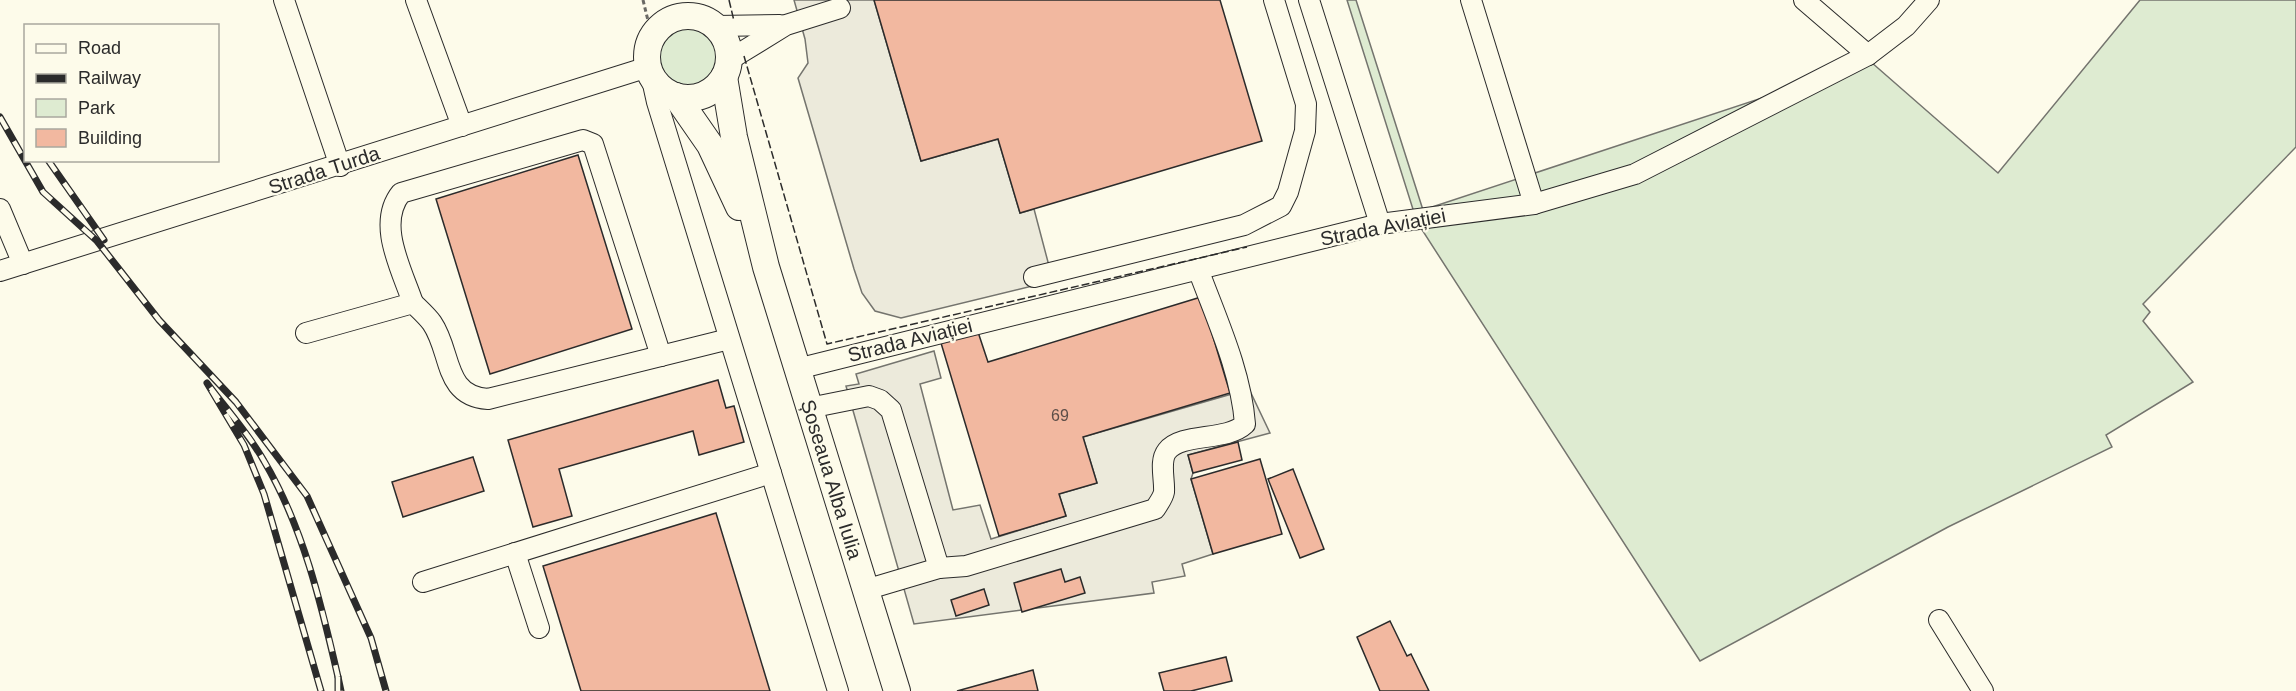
<svg xmlns="http://www.w3.org/2000/svg" width="2296" height="691" font-family="Arial,sans-serif">
	<rect width="100%" height="100%" fill="#fdfbea"/>
	<g fill="#deebd1" stroke="#74746e" stroke-width="1.5">
		<path d="M1347,0H1356L1423,210L1871,62L1998,173L2140,0H2296V147L2143,304L2150,312L2143,321L2193,382L2106,435L2112,447L1948,527L1700,661L1417,222Z"/>
		<circle cx="689" cy="56" r="33"/>
	</g>
	<g fill="#eceadb" stroke="#74746e" stroke-width="1.5">
		<path d="M794,0H874L921,161L998,139L1020,213L1034,209L1053,281L901,318L875,311L862,293L854,269L798,78L808,63L805,39Z"/>
		<path d="M934,351L941,378L920,384L953,510L980,505L991,539L1066,516L1059,494L1097,483L1083,437L1249,389L1270,433L1188,455L1193,473L1191,479L1213,554L1182,564L1185,576L1152,582L1154,593L914,624L846,386L859,384L856,374Z"/>
	</g>
	<g fill="#f2b8a0" stroke="#2b2b2b" stroke-width="1.5">
		<path d="M874,0H1220L1262,141L1020,213L998,139L921,161Z"/>
		<path d="M578,155L632,329L490,374L436,199Z"/>
		<path d="M1201,297L1230,393L1083,437L1097,483L1059,494L1066,516L999,536L941,343L978,332L988,362Z"/>
		<path d="M718,380L726,408L734,406L744,442L699,455L693,431L559,469L572,516L533,527L508,440Z"/>
		<path d="M1238,442L1242,460L1193,473L1188,455Z"/>
		<path d="M473,457L484,491L403,517L392,482Z"/>
		<path d="M1260,459L1282,534L1213,554L1191,479Z"/>
		<path d="M1293,469L1324,549L1300,558L1268,479Z"/>
		<path d="M716,513L770,691H581L543,566Z"/>
		<path d="M1061,569L1065,582L1080,577L1085,593L1022,612L1014,583Z"/>
		<path d="M984,589L989,605L956,616L951,600Z"/>
		<path d="M1390,621L1407,656L1411,654L1429,691H1380L1357,637Z"/>
		<path d="M1226,657L1232,681L1191,691H1164L1159,673Z"/>
		<path d="M1033,670L1038,691H957Z"/>
	</g>
	<g fill="none" stroke-linecap="round" stroke-linejoin="round">
		<defs>
			<g id="minor">
				<path d="M284,0L340,166"/>
				<path d="M416,0L462,126"/>
				<path d="M1309,0L1380,224"/>
				<path d="M1471,0L1534,204"/>
				<path d="M1804,0L1868,55"/>
				<path d="M716,26L780,25"/>
				<path d="M729,60L786,25L840,8"/>
				<path d="M651,75L657,102L838,691"/>
				<path d="M0,209L23,264"/>
				<path d="M0,271L648,67"/>
				<path d="M1034,277L1244,225L1281,206L1288,192L1305,131L1306,104L1274,0"/>
				<path d="M413,303C402,270 376,224 401,193L583,140L593,144L661,356"/>
				<path d="M306,333L413,303C419,309 427,316 432,323C452,352 443,396 488,399L729,339"/>
				<path d="M797,369L1380,224L1534,204L1635,174L1868,55L1906,26L1929,0"/>
				<path d="M809,408L869,396L880,400L891,410L939,568"/>
				<path d="M515,553L539,628"/>
				<path d="M423,582L771,473"/>
				<path d="M865,590L939,568L966,566L1155,509C1158,504 1163,498 1164,492C1165,480 1159,461 1167,451C1182,432 1226,442 1245,424C1241,371 1216,318 1198,269"/>
				<path d="M1939,620L1983,691"/>
			</g>
			<g id="major">
				<circle cx="688" cy="57" r="41"/>
				<path id="s1" d="M724,77L734,137L766,267L897,691"/>
				<path d="M676,96L710,145L739,207"/>
			</g>
		</defs>
		<use href="#minor" stroke="#2b2b2b" stroke-width="22"/>
		<use href="#major" stroke="#2b2b2b" stroke-width="28"/>
		<path stroke="#6a6964" stroke-width="3" stroke-dasharray="4.5 3" stroke-linecap="butt" d="M643,0L652,37"/>
		<use href="#minor" stroke="#fdfbea" stroke-width="20"/>
		<use href="#major" stroke="#fdfbea" stroke-width="26"/>
		<defs>
			<g id="rail">
				<path d="M0,117L43,192L97,241L159,320L236,402L307,496L371,638L386,691"/>
				<path d="M48,160L104,240"/>
				<path d="M321,691L264,494L244,445L207,383C226,409 249,434 264,461C303,527 321,603 338,677"/>
				<path d="M338,691V677L341,691"/>
			</g>
		</defs>
		<use href="#rail" stroke="#2b2b2b" stroke-width="7"/>
		<use href="#rail" stroke="#fdfbea" stroke-width="4.5" stroke-dasharray="14" stroke-linecap="butt"/>
		<g stroke="#2b2b2b" stroke-width="1.5" stroke-dasharray="8 3" stroke-linecap="butt">
			<path d="M729,0L734,21"/>
			<path d="M744,56L827,344L1247,247"/>
		</g>
	</g>
	<g text-anchor="middle" stroke-width="4.5" stroke-linejoin="round" paint-order="stroke">
		<g font-size="16" fill="#5d4e48">
			<text x="1060" y="421">69</text>
		</g>
		<g font-size="20" fill="#2b2b2b" stroke="#fdfbea">
			<text transform="translate(324 170) rotate(-18)" y="7">Strada Turda</text>
			<text transform="translate(1383 227) rotate(-11)" y="7">Strada Aviației</text>
			<text transform="translate(910 340) rotate(-14)" y="7">Strada Aviației</text>
			<text dy="7" stroke="none"><textPath href="#s1" startOffset="417">Șoseaua Alba Iulia</textPath></text>
		</g>
	</g>
	<rect x="24" y="24" width="195" height="138" fill="#fdfbea" stroke="#a9a89e" stroke-width="1.5"/>
	<rect x="36" y="44" width="30" height="9" fill="#fdfbea" stroke="#a9a89e" stroke-width="1.5"/>
	<text x="78" y="54" font-size="18" fill="#2b2b2b">Road</text>
	<rect x="36" y="74" width="30" height="9" fill="#2b2b2b" stroke="#a9a89e" stroke-width="1.5"/>
	<text x="78" y="84" font-size="18" fill="#2b2b2b">Railway</text>
	<rect x="36" y="99" width="30" height="18" fill="#deebd1" stroke="#a9a89e" stroke-width="1.5"/>
	<text x="78" y="114" font-size="18" fill="#2b2b2b">Park</text>
	<rect x="36" y="129" width="30" height="18" fill="#f2b8a0" stroke="#a9a89e" stroke-width="1.5"/>
	<text x="78" y="144" font-size="18" fill="#2b2b2b">Building</text>
</svg>
